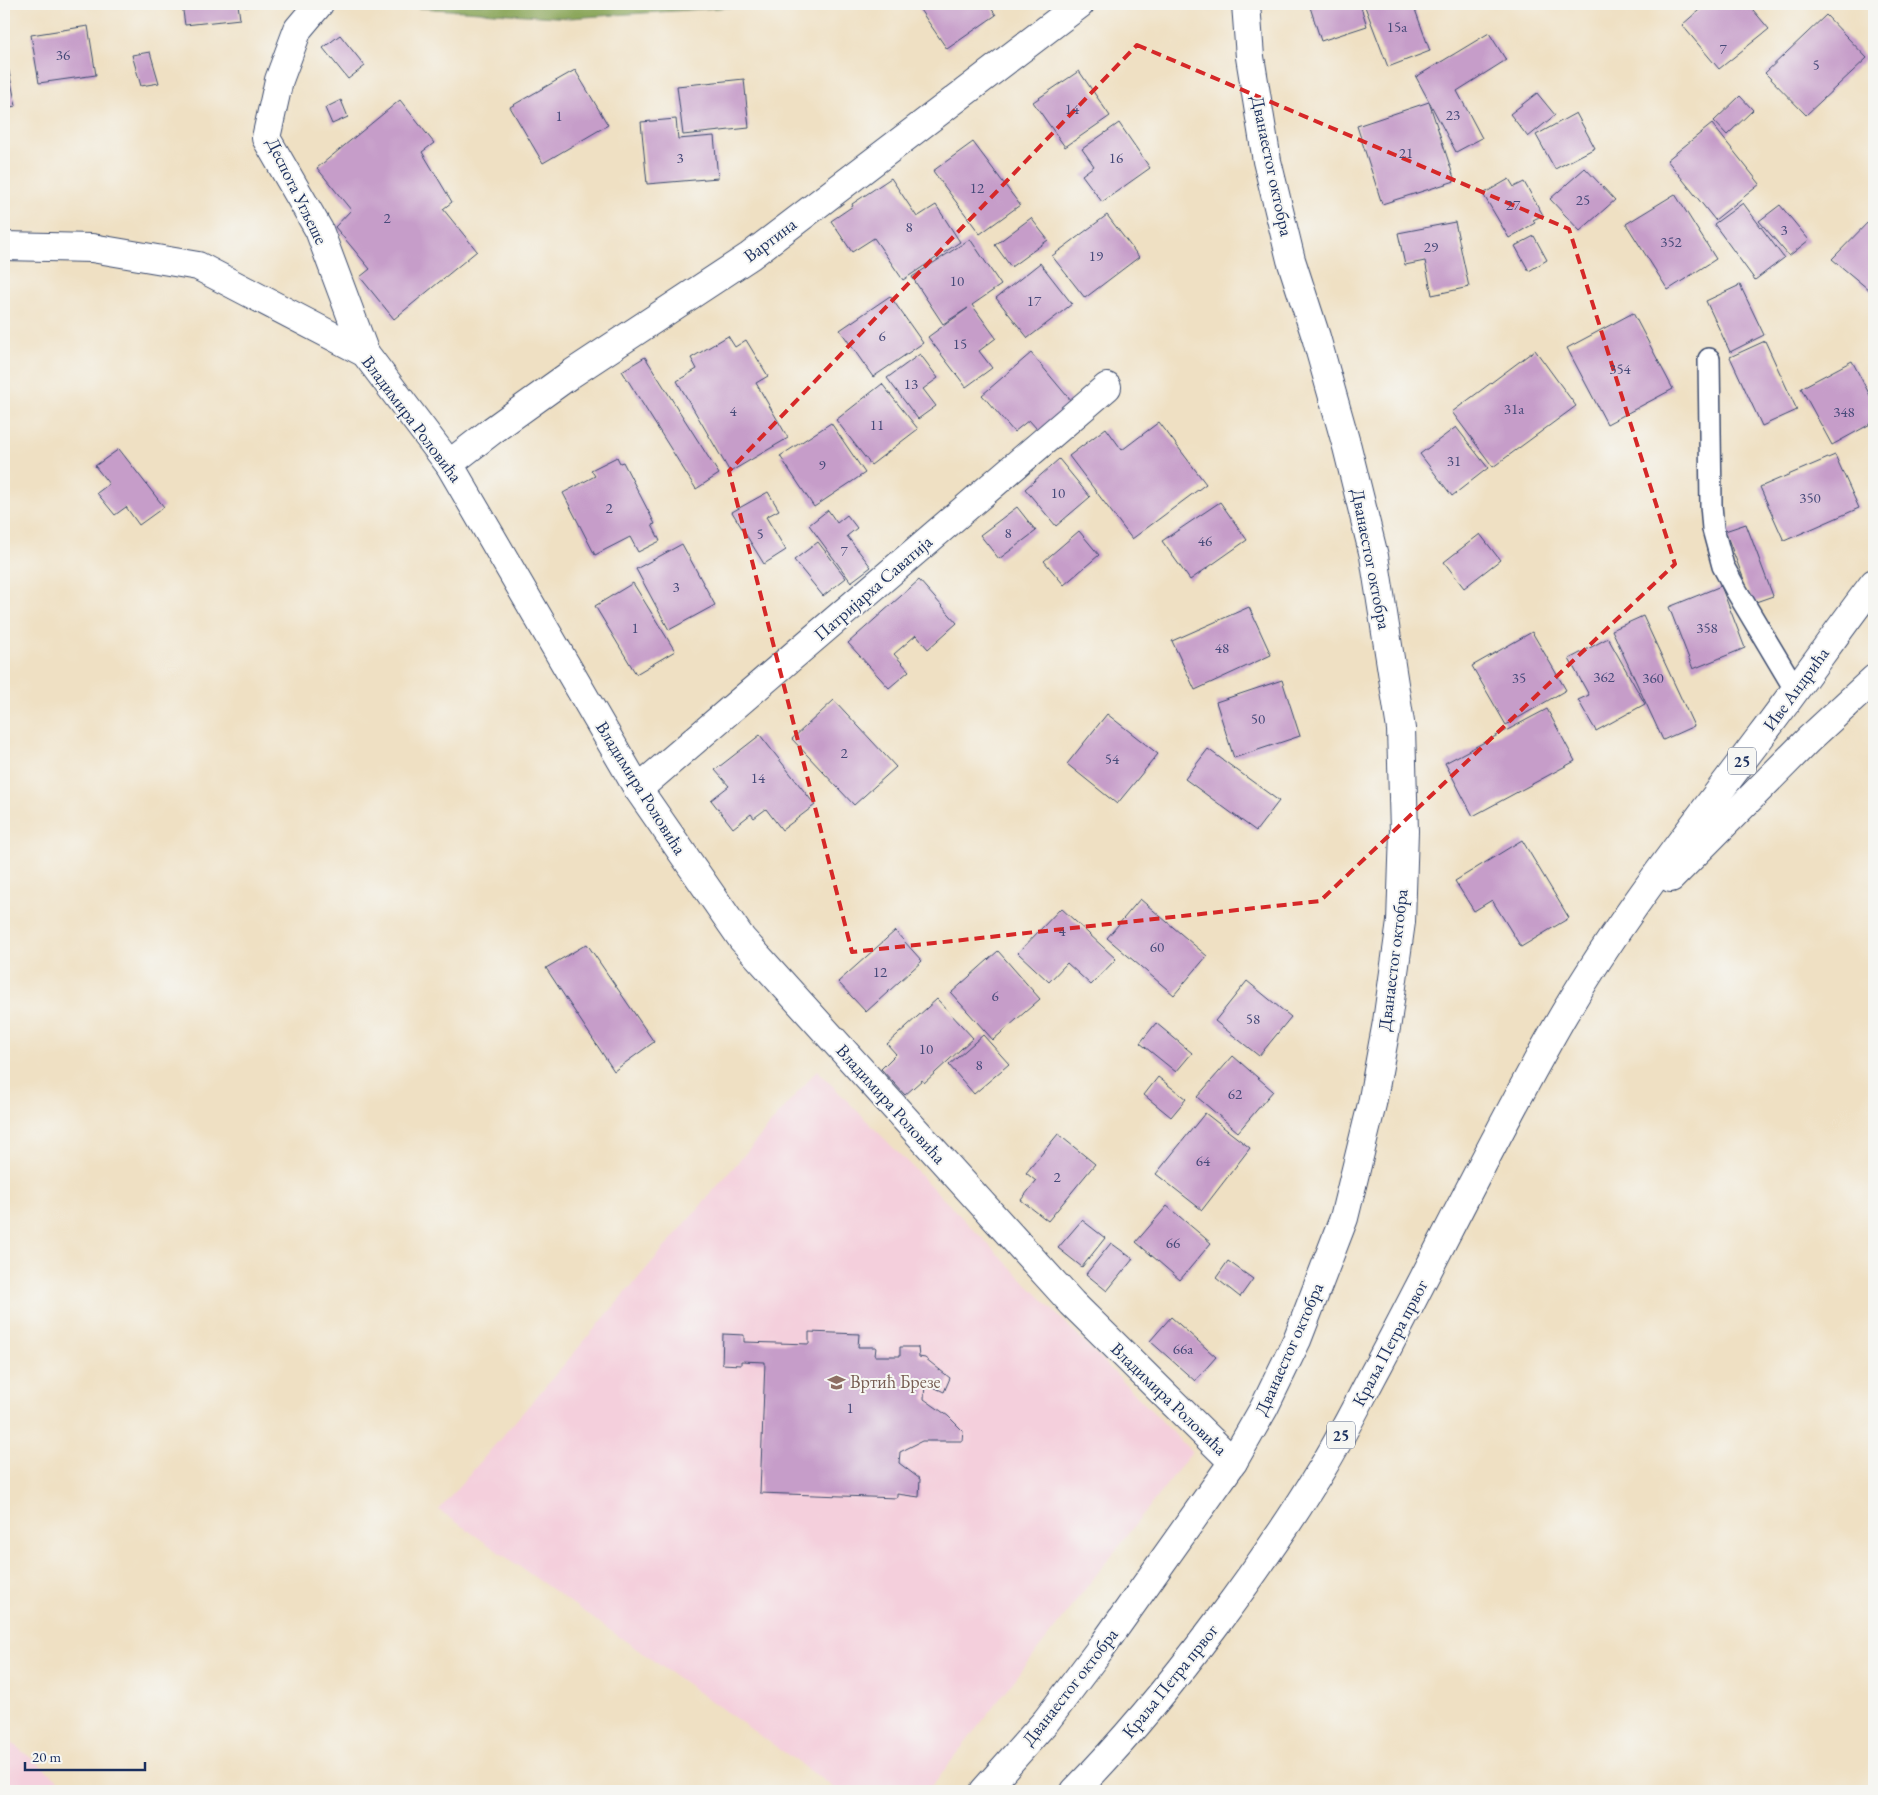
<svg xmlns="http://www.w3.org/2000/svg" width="1878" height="1795" font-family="'EB Garamond',serif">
	<rect width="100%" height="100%" fill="#f6f6f2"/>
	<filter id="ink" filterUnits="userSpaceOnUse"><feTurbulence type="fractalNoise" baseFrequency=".02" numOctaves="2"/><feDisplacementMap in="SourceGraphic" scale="10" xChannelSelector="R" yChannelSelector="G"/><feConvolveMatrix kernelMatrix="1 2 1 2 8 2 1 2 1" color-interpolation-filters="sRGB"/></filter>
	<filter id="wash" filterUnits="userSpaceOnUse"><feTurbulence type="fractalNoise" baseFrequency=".0096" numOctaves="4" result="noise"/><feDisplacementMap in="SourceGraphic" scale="20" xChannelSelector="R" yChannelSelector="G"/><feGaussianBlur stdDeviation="1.12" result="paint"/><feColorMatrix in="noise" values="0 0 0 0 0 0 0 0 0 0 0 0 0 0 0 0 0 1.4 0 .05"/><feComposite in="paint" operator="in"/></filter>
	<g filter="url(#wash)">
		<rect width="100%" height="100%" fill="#efe0c3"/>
		<g fill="#f4cfdc">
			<path d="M817,1070L1192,1452L928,1791H839L439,1510Z"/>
			<path d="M4,1737L73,1791H4Z"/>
		</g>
		<path fill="#88a457" stroke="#526a5a" d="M416,4H744L733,7L570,18L418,8Z"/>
		<g id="blocks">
			<g fill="#c69dc9">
				<path d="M182,4H238L240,19L185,25Z"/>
				<path d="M245,4H263V5L245,7Z"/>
				<path d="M916,4H988L996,15L947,49Z"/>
				<path d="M1309,4H1360L1367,26L1321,41Z"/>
				<path d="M1364,4H1413L1430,51L1388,67Z"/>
				<path d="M1706,4H1748L1769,29L1719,69L1682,25Z"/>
				<path d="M1826,15L1867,58L1806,115L1765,73Z"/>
				<path d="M88,26L96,75L39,83L31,35Z"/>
				<path d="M1489,33L1506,60L1457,91L1482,138L1456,152L1416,77Z"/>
				<path d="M340,35L365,66L348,79L323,48Z"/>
				<path d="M150,52L159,83L141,86L132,55Z"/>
				<path d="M8,67L16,106L4,108V68Z"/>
				<path d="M575,70L608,125L543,163L510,107Z"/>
				<path d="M1079,71L1110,116L1065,147L1033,102Z"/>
				<path d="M744,79L749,128L683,135L677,86Z"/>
				<path d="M1537,93L1555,115L1528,137L1510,114Z"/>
				<path d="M1740,96L1753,110L1727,135L1714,121Z"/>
				<path d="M341,100L348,117L332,124L325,108Z"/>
				<path d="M400,100L434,143L422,152L452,202L443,209L477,251L394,319L360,277L370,269L335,227L351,210L317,168Z"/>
				<path d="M1429,102L1455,181L1382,204L1357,126Z"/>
				<path d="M1576,113L1595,148L1555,169L1536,135Z"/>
				<path d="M676,119L678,139L714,136L718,178L647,184L641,122Z"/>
				<path d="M1119,123L1150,168L1102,202L1082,175L1094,166L1082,149Z"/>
				<path d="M1712,124L1760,184L1715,220L1667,160Z"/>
				<path d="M973,142L1020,205L980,234L933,171Z"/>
				<path d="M1585,168L1615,200L1580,231L1550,199Z"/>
				<path d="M891,178L917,217L936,205L960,242L903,280L874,238L852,252L831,221L853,206L852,204Z"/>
				<path d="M1509,179L1514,187L1524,182L1543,215L1533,220L1535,223L1509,238L1483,194Z"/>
				<path d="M1675,194L1716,259L1668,290L1626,224Z"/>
				<path d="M1743,203L1784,258L1755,280L1714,224Z"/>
				<path d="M1780,205L1809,240L1789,256L1759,221Z"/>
				<path d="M1107,215L1139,257L1085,298L1052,256Z"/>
				<path d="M1874,216V294L1832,259Z"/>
				<path d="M1031,218L1048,240L1011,267L995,245Z"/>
				<path d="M1455,222L1469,287L1432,295L1425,261L1405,265L1398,233Z"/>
				<path d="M1534,236L1547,260L1529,271L1515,246Z"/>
				<path d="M970,239L1001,285L972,305L996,338L979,351L992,368L966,387L928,337L968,308L943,324L912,277Z"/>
				<path d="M1040,263L1072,304L1028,338L996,298Z"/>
				<path d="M1740,285L1764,335L1730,352L1706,301Z"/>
				<path d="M890,296L923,343L873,377L840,330Z"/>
				<path d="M1633,313L1673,389L1607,424L1567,348Z"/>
				<path d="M728,336L735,347L746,340L768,376L756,383L788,438L730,472L677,381L697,369L691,358Z"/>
				<path d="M1765,341L1797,410L1762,426L1730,357Z"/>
				<path d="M1535,350L1576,406L1493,467L1452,412Z"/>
				<path d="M1031,353L1077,408L1044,437L1029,420L1014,432L982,395Z"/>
				<path d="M920,354L938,378L923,389L936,406L918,419L887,378Z"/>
				<path d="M645,357L719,474L696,489L622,371Z"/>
				<path d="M1852,361L1874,403V422L1832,445L1801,388Z"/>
				<path d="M882,384L918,429L871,465L836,420Z"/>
				<path d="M1159,422L1206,484L1132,539L1069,456L1106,428L1122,450Z"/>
				<path d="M831,423L865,473L814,507L780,456Z"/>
				<path d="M1456,427L1488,468L1452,496L1420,454Z"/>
				<path d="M119,449L164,507L139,525L126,507L115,515L97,493L109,484L95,466Z"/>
				<path d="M1835,455L1859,508L1784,541L1760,487Z"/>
				<path d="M617,457L620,463L623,462L655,524L652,525L660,541L638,552L630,537L595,555L563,493L595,476L591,470Z"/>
				<path d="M1059,459L1090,497L1056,526L1025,489Z"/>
				<path d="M768,492L779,510L766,517L786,550L764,564L732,512Z"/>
				<path d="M1220,502L1247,540L1190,580L1162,541Z"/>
				<path d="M1017,507L1036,531L999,559L980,535Z"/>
				<path d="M828,510L837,523L847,515L857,528L847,536L871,567L851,582L809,525Z"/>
				<path d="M1746,524L1773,596L1753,603L1725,531Z"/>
				<path d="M1079,531L1099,555L1064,585L1044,561Z"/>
				<path d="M1480,534L1500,560L1464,588L1444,562Z"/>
				<path d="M818,542L846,578L823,596L794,560Z"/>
				<path d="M682,544L715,605L669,630L636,569Z"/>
				<path d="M919,580L957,623L928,649L916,635L894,654L909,671L889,688L848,643Z"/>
				<path d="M633,583L675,651L636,674L595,606Z"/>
				<path d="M1721,586L1745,648L1693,669L1669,607Z"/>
				<path d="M1249,607L1271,655L1195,690L1172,641Z"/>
				<path d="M1643,616L1694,726L1663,740L1612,630Z"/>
				<path d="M1532,632L1566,690L1506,725L1472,666Z"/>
				<path d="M1608,638L1645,704L1596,731L1578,700L1589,695L1569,659Z"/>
				<path d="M1282,680L1300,736L1234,758L1216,702Z"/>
				<path d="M834,700L896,767L854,805L792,739Z"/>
				<path d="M1547,709L1575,761L1473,816L1445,763Z"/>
				<path d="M1107,714L1158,754L1117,804L1067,764Z"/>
				<path d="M760,735L815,805L782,830L766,809L754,818L751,814L733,828L711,800L729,786L715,770Z"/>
				<path d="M1208,749L1279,801L1256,831L1185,779Z"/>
				<path d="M1522,840L1569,918L1521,947L1492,900L1474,911L1455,881Z"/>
				<path d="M1140,899L1207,956L1174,995L1107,938Z"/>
				<path d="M1061,908L1116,959L1091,985L1067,963L1049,982L1018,953Z"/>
				<path d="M895,931L922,961L866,1012L838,982Z"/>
				<path d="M587,944L654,1042L614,1071L546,968Z"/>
				<path d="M998,951L1040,999L993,1040L951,993Z"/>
				<path d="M1247,981L1291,1017L1259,1056L1215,1021Z"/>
				<path d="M937,999L973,1038L924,1083L922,1080L905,1095L881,1069L896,1054L887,1044Z"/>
				<path d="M1156,1023L1192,1053L1176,1072L1140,1043Z"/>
				<path d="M983,1035L1009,1064L974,1094L949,1065Z"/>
				<path d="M1233,1056L1273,1091L1238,1132L1197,1097Z"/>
				<path d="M1158,1077L1186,1099L1171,1117L1144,1095Z"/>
				<path d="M1205,1113L1250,1148L1202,1210L1156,1174Z"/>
				<path d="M1058,1134L1095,1164L1048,1221L1021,1200L1036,1181L1026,1173Z"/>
				<path d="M1167,1206L1211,1243L1180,1280L1136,1242Z"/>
				<path d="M1082,1220L1105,1238L1082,1267L1058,1248Z"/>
				<path d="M1111,1243L1133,1259L1107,1291L1086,1274Z"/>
				<path d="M1228,1261L1253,1279L1240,1297L1216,1278Z"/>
				<path d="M1171,1317L1216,1357L1195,1381L1150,1341Z"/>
				<path d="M809,1332L859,1334L858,1347H876L875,1356H900V1347H918L919,1357L925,1358L950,1378L944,1392L925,1383L924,1399L948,1416L963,1431L962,1441H922L900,1452L899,1463L920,1479L919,1497L897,1494V1498L760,1493L765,1362L741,1361V1365L722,1364L723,1334L744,1335V1342L809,1344Z"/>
			</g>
		</g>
	</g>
	<g filter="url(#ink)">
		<use href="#blocks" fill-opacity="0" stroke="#3b4a6d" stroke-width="1"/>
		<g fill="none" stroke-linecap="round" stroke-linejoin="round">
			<defs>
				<path id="service" d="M1709,359L1711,505L1713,529L1723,566L1736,590L1795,689"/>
				<g id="minor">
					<path d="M319,4L298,29L279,80L266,138L319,230L365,353"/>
					<path d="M4,246L92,248L198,266L365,353L449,464L638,789L742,939L1072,1303L1233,1462"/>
					<path d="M449,464L493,430L571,374L750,256L1080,4"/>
					<path d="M638,789L1107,387"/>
					<path d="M984,1791L1046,1721L1101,1648L1233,1462L1264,1408L1297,1340L1344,1218L1372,1104L1387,1022L1401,922L1404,831L1401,729L1374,556L1347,447L1316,337L1291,260L1267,161L1250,57L1246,4"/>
				</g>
				<g id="primary">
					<path d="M1671,878L1808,740L1874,679"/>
					<path d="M1075,1791C1126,1739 1172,1683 1216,1624C1254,1573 1290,1522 1323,1467C1343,1434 1360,1399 1379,1364C1437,1255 1491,1143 1552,1035C1612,928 1688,833 1761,736C1800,685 1836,633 1874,583"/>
				</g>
			</defs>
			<use href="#service" stroke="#3b4a6d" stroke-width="24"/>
			<use href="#minor" stroke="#3b4a6d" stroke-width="30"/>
			<use href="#primary" stroke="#3b4a6d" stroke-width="30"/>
			<use href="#service" stroke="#fff" stroke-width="21"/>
			<use href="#minor" stroke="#fff" stroke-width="28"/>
			<use href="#primary" stroke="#fff" stroke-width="28"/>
		</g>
	</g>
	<path fill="none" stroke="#d62828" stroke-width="4" stroke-dasharray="10 6" stroke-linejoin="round" d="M1137,45L1569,229L1675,564L1320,901L852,952L729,471Z"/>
	<defs>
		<symbol id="school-bare" viewBox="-9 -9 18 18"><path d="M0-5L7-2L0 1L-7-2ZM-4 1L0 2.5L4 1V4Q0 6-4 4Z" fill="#8d6e63" stroke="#f6f6f2" stroke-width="2.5" paint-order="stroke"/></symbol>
	</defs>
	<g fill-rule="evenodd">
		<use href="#school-bare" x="824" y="1370" width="25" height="25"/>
	</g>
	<g text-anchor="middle" stroke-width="4" stroke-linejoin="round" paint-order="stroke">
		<g font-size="15" fill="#464a79">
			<text x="1397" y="32">15a</text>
			<text x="1723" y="54">7</text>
			<text x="63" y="60">36</text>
			<text x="1816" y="70">5</text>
			<text x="1072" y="114">14</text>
			<text x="1453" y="120">23</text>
			<text x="559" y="121">1</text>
			<text x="1406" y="158">21</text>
			<text x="680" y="163">3</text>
			<text x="1116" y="163">16</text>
			<text x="977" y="193">12</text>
			<text x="1583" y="205">25</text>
			<text x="1513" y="210">27</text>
			<text x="387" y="223">2</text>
			<text x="909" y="232">8</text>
			<text x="1784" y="235">3</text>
			<text x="1671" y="247">352</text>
			<text x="1431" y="252">29</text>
			<text x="1096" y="261">19</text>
			<text x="957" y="286">10</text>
			<text x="1034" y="306">17</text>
			<text x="882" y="341">6</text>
			<text x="960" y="349">15</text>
			<text x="1620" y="374">354</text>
			<text x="911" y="389">13</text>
			<text x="1514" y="414">31a</text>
			<text x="733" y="416">4</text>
			<text x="1844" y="417">348</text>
			<text x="877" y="430">11</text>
			<text x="1454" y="466">31</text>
			<text x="822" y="470">9</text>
			<text x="1058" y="498">10</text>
			<text x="1810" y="503">350</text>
			<text x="609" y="513">2</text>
			<text x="1008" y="538">8</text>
			<text x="760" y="539">5</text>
			<text x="1205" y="546">46</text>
			<text x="844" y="556">7</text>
			<text x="676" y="592">3</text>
			<text x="635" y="633">1</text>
			<text x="1707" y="633">358</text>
			<text x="1222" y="653">48</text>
			<text x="1604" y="682">362</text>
			<text x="1519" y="683">35</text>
			<text x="1653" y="683">360</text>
			<text x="1258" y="724">50</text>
			<text x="844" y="758">2</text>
			<text x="1112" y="764">54</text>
			<text x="758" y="783">14</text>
			<text x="1062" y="936">4</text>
			<text x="1157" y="952">60</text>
			<text x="880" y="977">12</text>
			<text x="995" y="1001">6</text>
			<text x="1253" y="1024">58</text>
			<text x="926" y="1054">10</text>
			<text x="979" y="1070">8</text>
			<text x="1235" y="1099">62</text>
			<text x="1203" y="1166">64</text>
			<text x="1057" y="1182">2</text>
			<text x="1173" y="1248">66</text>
			<text x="1183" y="1354">66a</text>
			<text x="850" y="1413">1</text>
		</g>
		<g fill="#f6f6f2" stroke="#5d6b8a" stroke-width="1">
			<rect x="1728" y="747.5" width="28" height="27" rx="4"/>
			<rect x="1327" y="1421.5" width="28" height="27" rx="4"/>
		</g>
		<g font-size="16" font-weight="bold" fill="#1b2f5e">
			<text x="1742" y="767">25</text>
			<text x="1341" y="1441">25</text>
		</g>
		<g font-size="18" fill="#1b2f5e" stroke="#f6f6f2">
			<text transform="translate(1272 166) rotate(78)" y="6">Дванаестог октобра</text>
			<text transform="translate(297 191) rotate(64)" y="6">Деспота Угљеше</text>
			<text transform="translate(770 240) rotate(-37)" y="6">Вартина</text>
			<text transform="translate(412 419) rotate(53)" y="6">Владимира Роловића</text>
			<text transform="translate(1371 559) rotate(79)" y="6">Дванаестог октобра</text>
			<text transform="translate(873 588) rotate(-41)" y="6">Патријарха Саватија</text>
			<text transform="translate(1796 689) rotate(-54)" y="6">Иве Андрића</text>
			<text transform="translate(641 788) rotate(58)" y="6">Владимира Роловића</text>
			<text transform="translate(1393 960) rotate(-83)" y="6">Дванаестог октобра</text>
			<text transform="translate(891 1104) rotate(48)" y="6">Владимира Роловића</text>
			<text transform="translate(1390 1343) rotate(-62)" y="6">Краља Петра првог</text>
			<text transform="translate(1289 1349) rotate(-66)" y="6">Дванаестог октобра</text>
			<text transform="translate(1169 1399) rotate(44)" y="6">Владимира Роловића</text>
			<text transform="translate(1170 1681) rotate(-51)" y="6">Краља Петра првог</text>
			<text transform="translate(1070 1687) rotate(-52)" y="6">Дванаестог октобра</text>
		</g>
		<g font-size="18" fill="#785e54" stroke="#f6f6f2" text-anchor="start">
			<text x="850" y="1388">Вртић Брезе</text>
		</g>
	</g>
	<rect width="1878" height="1795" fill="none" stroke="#f6f6f2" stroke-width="20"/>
	<path d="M25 1762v8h120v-8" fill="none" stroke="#1b2f5e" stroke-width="2.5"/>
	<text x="32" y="1762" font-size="15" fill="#1b2f5e" stroke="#f6f6f2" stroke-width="4" paint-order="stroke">20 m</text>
</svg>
